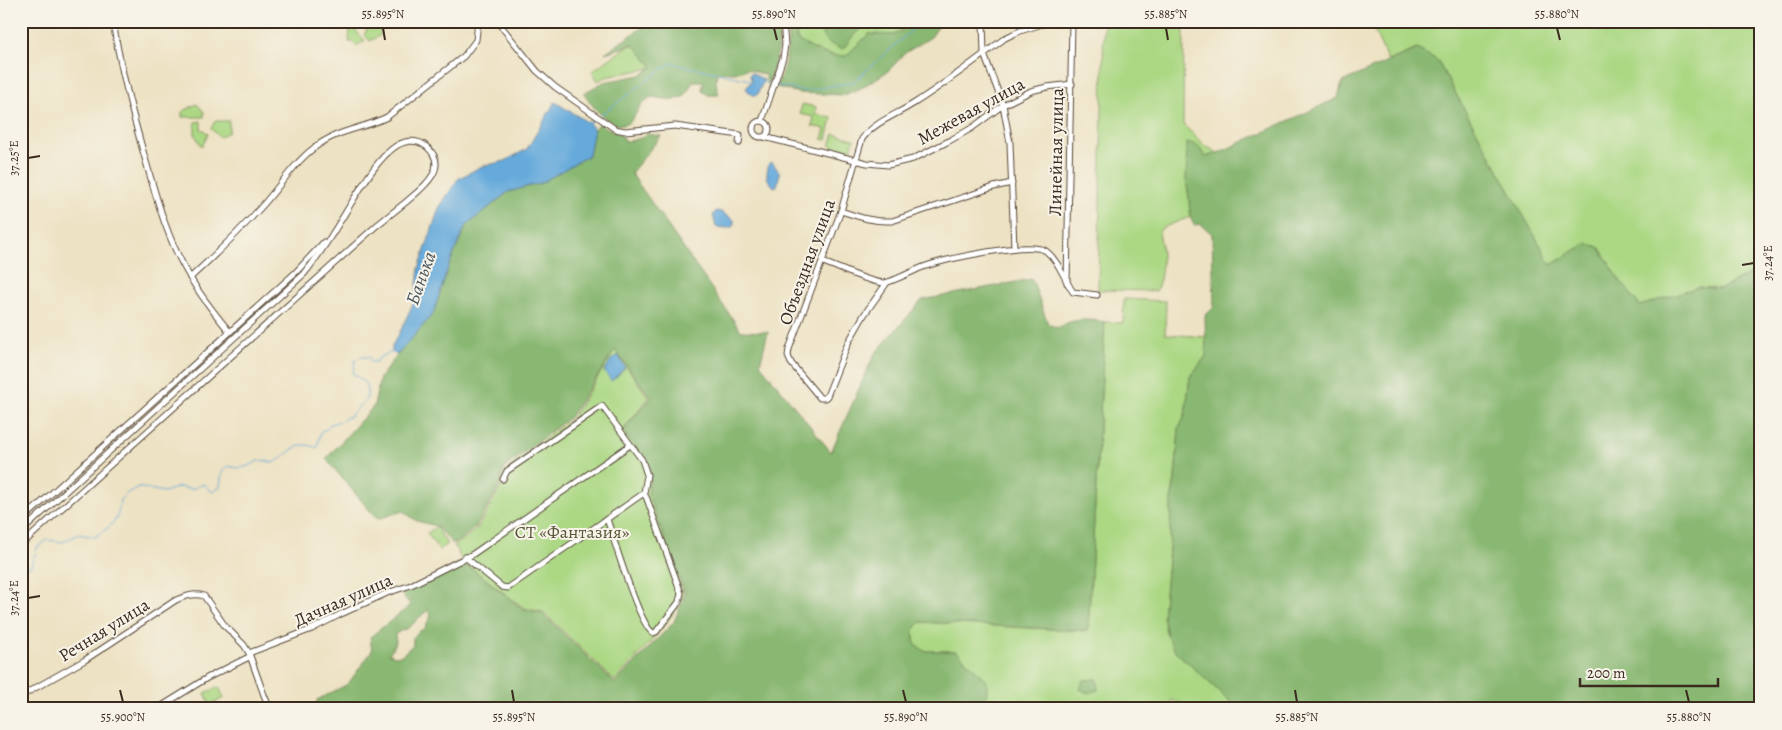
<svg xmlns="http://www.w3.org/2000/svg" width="1782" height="730" font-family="Alegreya,serif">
	<rect width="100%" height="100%" fill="#f7f3e8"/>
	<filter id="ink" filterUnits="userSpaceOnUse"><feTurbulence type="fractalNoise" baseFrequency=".02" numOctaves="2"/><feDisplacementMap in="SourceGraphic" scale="10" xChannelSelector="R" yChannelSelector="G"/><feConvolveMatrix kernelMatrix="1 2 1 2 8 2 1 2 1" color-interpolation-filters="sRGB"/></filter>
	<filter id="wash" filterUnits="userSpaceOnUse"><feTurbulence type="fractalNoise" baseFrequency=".0096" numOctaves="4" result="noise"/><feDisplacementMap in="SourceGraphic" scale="20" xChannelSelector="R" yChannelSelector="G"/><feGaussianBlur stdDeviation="1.12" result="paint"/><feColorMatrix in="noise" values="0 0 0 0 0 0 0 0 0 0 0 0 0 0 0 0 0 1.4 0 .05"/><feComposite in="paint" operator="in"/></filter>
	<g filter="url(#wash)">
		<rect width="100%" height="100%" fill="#ede2c3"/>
		<g fill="#acd884" stroke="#748151">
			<path d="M795,21H819L820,30L843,49C861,24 868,21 899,21V25L902,31L893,35L869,34L846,56C824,56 816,51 797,40Z"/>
			<path d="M1104,21H1184L1183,124L1204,145L1218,153L1205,157L1198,145L1186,180L1189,197L1190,217L1162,228L1159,232C1163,250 1164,274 1156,291L1098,290Z"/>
			<path d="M1370,21H1761V268L1721,289L1698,287L1640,306L1587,243L1551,265L1437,60L1417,49L1388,61Z"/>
			<path d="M350,27H357L356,31L365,41L356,46L353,42H349Z"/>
			<path d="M368,27L381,28V35L370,41L364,35Z"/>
			<path d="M651,42L660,54L650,68L606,77L598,81L592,71L628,46Z"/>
			<path d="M197,104L204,112V117H182V112Z"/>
			<path d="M802,104L816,107L815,114L832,118L827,140L822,139L825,129L812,126L814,117L800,114Z"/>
			<path d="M201,121V129L204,130L208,134L202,147L195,135V122Z"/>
			<path d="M215,121H229V132L220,137L211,129Z"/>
			<path d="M834,134L854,139L851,150L830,146Z"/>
			<path d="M1124,299L1166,301L1165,334L1206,337V356L1190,377L1185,416L1179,429L1175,480L1171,500L1170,538L1163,617L1167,636L1175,651L1238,709H1195L1172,700L1170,709H986L987,681L956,651H924L915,644L913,631L920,622L1088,631L1105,322L1123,323Z"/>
			<path d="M615,350L649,398L622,431L645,461L650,474L648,493L683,594C674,621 634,659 615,681L543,612L524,608L463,562L454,546L477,529L503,483L501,477L506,470L572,418Z"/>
			<path d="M436,527L447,544L439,550L427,533Z"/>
			<path d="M219,687L224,698L210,705L205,693Z"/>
		</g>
		<g fill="#89b872" stroke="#627148" fill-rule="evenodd">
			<path d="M652,21H778C782,44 775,63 768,85L765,75L747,69L735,73L717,72L716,82L719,95H708L702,90L704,81H693L685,96L674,100L651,97C648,99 645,101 642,104C637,110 635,118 628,123C614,133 590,105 584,93L604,82L641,75L653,67L633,44L605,53Z"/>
			<path d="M787,21H795L797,40C816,51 824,56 846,56L869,34L893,35L902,31L899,25V21H937L938,27L931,37L905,53L888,71L861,88L844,95L799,93L777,87C786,62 790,48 787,21Z"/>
			<path d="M819,21H878L862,27L852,37L843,49C828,44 820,39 819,21Z"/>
			<path d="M1417,49L1437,60L1551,265L1587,243L1599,247L1619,279L1640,306L1698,287L1721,289L1761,268V709H1238L1175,651L1167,636L1163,617L1170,538L1171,500L1175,480L1179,428L1185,416L1190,377L1206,356L1205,316L1214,307L1212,234L1201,224L1194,225L1190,217L1189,197L1186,180L1187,143L1198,145L1205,157L1218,153L1338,98L1342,82Z"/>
			<path d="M599,124L621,135L626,142L641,138L647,134L661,136L631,173L741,331L768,332L760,364L831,452L874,355L922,300L1032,279L1048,324L1058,328C1072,318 1089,319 1105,322L1088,631L920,622L913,631L915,644L924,651H956L987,681L986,709H316L317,700L348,684L372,651L370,637L411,605L402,595V590L415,587L459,563L474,570L523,609L542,613L615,683L674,622L685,594L648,494L651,473L646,459L635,449L623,430L651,398L615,350L570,417L505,467L500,477L501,483L476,527L456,543H452L436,526L417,521L403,511L377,519L326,459L374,406L380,378L397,355L433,314L449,265L466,226L508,192L541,183L589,155L594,129ZM428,610L431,616L424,629L418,632L413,638V645L402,655L395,656L389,654L396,642L395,635C399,630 404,631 409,627C416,622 421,615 428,610Z"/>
			<path d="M1097,679L1098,690L1088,693L1080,689L1084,680Z"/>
		</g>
		<g fill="#66aadb" stroke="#506a7c">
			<path d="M752,73L764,80L757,95H753L746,89L752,79L750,77V74Z"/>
			<path d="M555,102L589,123L594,129L589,155L541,183L508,192L466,226L449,265L433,314L397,355L392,352V346L402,328L415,299L419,268L439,208L458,179L480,167L505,161L527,149Z"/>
			<path d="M772,162L780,173L777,186L774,187C765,177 766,177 769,163Z"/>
			<path d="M716,211L721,212L734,220V226L727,228L716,227L713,215Z"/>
			<path d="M618,355L625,367L616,377L611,381L604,371L611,360Z"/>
		</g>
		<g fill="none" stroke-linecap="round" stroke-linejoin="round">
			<g stroke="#66aadb" stroke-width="1">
				<path d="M764,82L769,84"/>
				<path d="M775,85L804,91L853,82L912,30L915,21"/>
				<path d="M599,116L671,63L750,80"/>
				<path d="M588,123L595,119"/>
				<path d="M21,570L31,566L37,548L47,540L63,542L79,534L95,537C112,525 119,522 120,500L126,494L138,487L164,492L179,487L192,489L204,484L212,492L220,487L222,472L228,466C233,467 239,469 245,467C259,463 256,457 273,463C291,455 295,438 317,448L321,431L327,429L330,424L341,421L350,416L367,398C368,385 365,380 353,374L355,361L359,357H369L371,362H376L380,357L392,352"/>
			</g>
		</g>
	</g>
	<g filter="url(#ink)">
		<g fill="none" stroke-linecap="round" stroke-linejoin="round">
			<defs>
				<g id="minor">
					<path d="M113,21C120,68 132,113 145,158C157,200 168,242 191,279C202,298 215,314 229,331"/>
					<path d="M497,21L537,71L555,87L615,129L625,131L675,126L740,135L739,143"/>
					<path d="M983,21L984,54L1003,105L1010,143L1014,248"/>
					<path d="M762,121L783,58L785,45L783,21"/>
					<circle cx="761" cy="129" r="8"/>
					<path d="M764,137L867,163L888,165L913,159L949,141L972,128L1003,105L1031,91L1047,87L1072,84"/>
					<path d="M841,211C859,217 873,222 892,221L994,187L1012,183"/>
					<path d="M823,262C840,268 867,282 884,283C890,283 915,270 923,267C943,260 1029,240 1046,251C1059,261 1064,279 1073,292L1097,295"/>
					<path d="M190,278C215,255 240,231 263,205C280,186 294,163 314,148C336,130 363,129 387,117L464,56L476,40L478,21"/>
					<path d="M1067,283L1072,21"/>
					<path d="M886,284L864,315L848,343L827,396L825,398H820L791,363L788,356L789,349L841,211L862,139C874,122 896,115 913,104C945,84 975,61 1005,38L1020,31L1052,21"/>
					<path d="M607,519C614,539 639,625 653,633L656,632L679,602L681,593L647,499L644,493"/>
					<path d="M21,521L296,272L324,242"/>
					<path d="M21,532L304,274C324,250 339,223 355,197C366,180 377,161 392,149C403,140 417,138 427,147C451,168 421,189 406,202C396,210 386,218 376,226L21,545"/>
					<path d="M465,557L502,587L508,588L644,493L647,475L642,460L602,406L507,471L503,479"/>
					<path d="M249,653L312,629L341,614L387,593L411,585L473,554L630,445"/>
					<path d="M21,696L85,660L176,600C186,596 194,593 204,596L225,626L244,645L249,653L264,695L270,709"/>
					<path d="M157,709L207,678L249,657"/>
				</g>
			</defs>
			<use href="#minor" stroke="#564637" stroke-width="7"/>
			<use href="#minor" stroke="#fff" stroke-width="5"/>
		</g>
	</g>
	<path fill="none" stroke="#3b2a1e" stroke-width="2" d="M383,28L385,40M774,28L777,40M1166,28L1168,40M1557,28L1560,40M28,158L40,156M1742,265L1754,263M28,598L40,596M120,690L123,702M512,690L514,702M903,690L906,702M1295,690L1297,702M1686,690L1689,702"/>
	<g text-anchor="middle" stroke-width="4" stroke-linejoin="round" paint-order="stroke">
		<g font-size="18" fill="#3b2a1e" stroke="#f7f3e8">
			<text transform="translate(971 111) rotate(-29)" y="6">Межевая улица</text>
			<text transform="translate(1056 152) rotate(-89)" y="6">Линейная улица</text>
			<text transform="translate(807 262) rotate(-70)" y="6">Объездная улица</text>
			<text transform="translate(343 600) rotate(-24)" y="6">Дачная улица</text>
			<text transform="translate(104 630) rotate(-32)" y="6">Речная улица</text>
		</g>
		<g font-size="18" fill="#575638" stroke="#f7f3e8">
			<text x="572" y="538">СТ «Фантазия»</text>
		</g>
		<g font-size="19" font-style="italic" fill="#4a5760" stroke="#f7f3e8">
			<text transform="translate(420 278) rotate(-70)" y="7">Банька</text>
		</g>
	</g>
	<rect width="1782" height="730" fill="none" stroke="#f7f3e8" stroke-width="55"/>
	<path d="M1580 678v8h138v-8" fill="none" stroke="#3b2a1e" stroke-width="2.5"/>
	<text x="1587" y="678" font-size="15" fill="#3b2a1e" stroke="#f7f3e8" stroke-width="4" paint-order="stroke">200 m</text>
	<rect x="28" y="28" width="1726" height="674" fill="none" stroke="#3b2a1e" stroke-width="2"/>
	<g font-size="12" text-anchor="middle" fill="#3b2a1e">
		<text x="383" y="18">55.895°N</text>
		<text x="774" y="18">55.890°N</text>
		<text x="1166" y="18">55.885°N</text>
		<text x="1557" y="18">55.880°N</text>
		<text transform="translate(14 158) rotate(-90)" y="4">37.25°E</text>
		<text transform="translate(1768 263) rotate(-90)" y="4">37.24°E</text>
		<text transform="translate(14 598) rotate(-90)" y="4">37.24°E</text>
		<text x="123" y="721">55.900°N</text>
		<text x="514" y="721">55.895°N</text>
		<text x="906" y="721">55.890°N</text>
		<text x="1297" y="721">55.885°N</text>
		<text x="1689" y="721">55.880°N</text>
	</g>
</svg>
